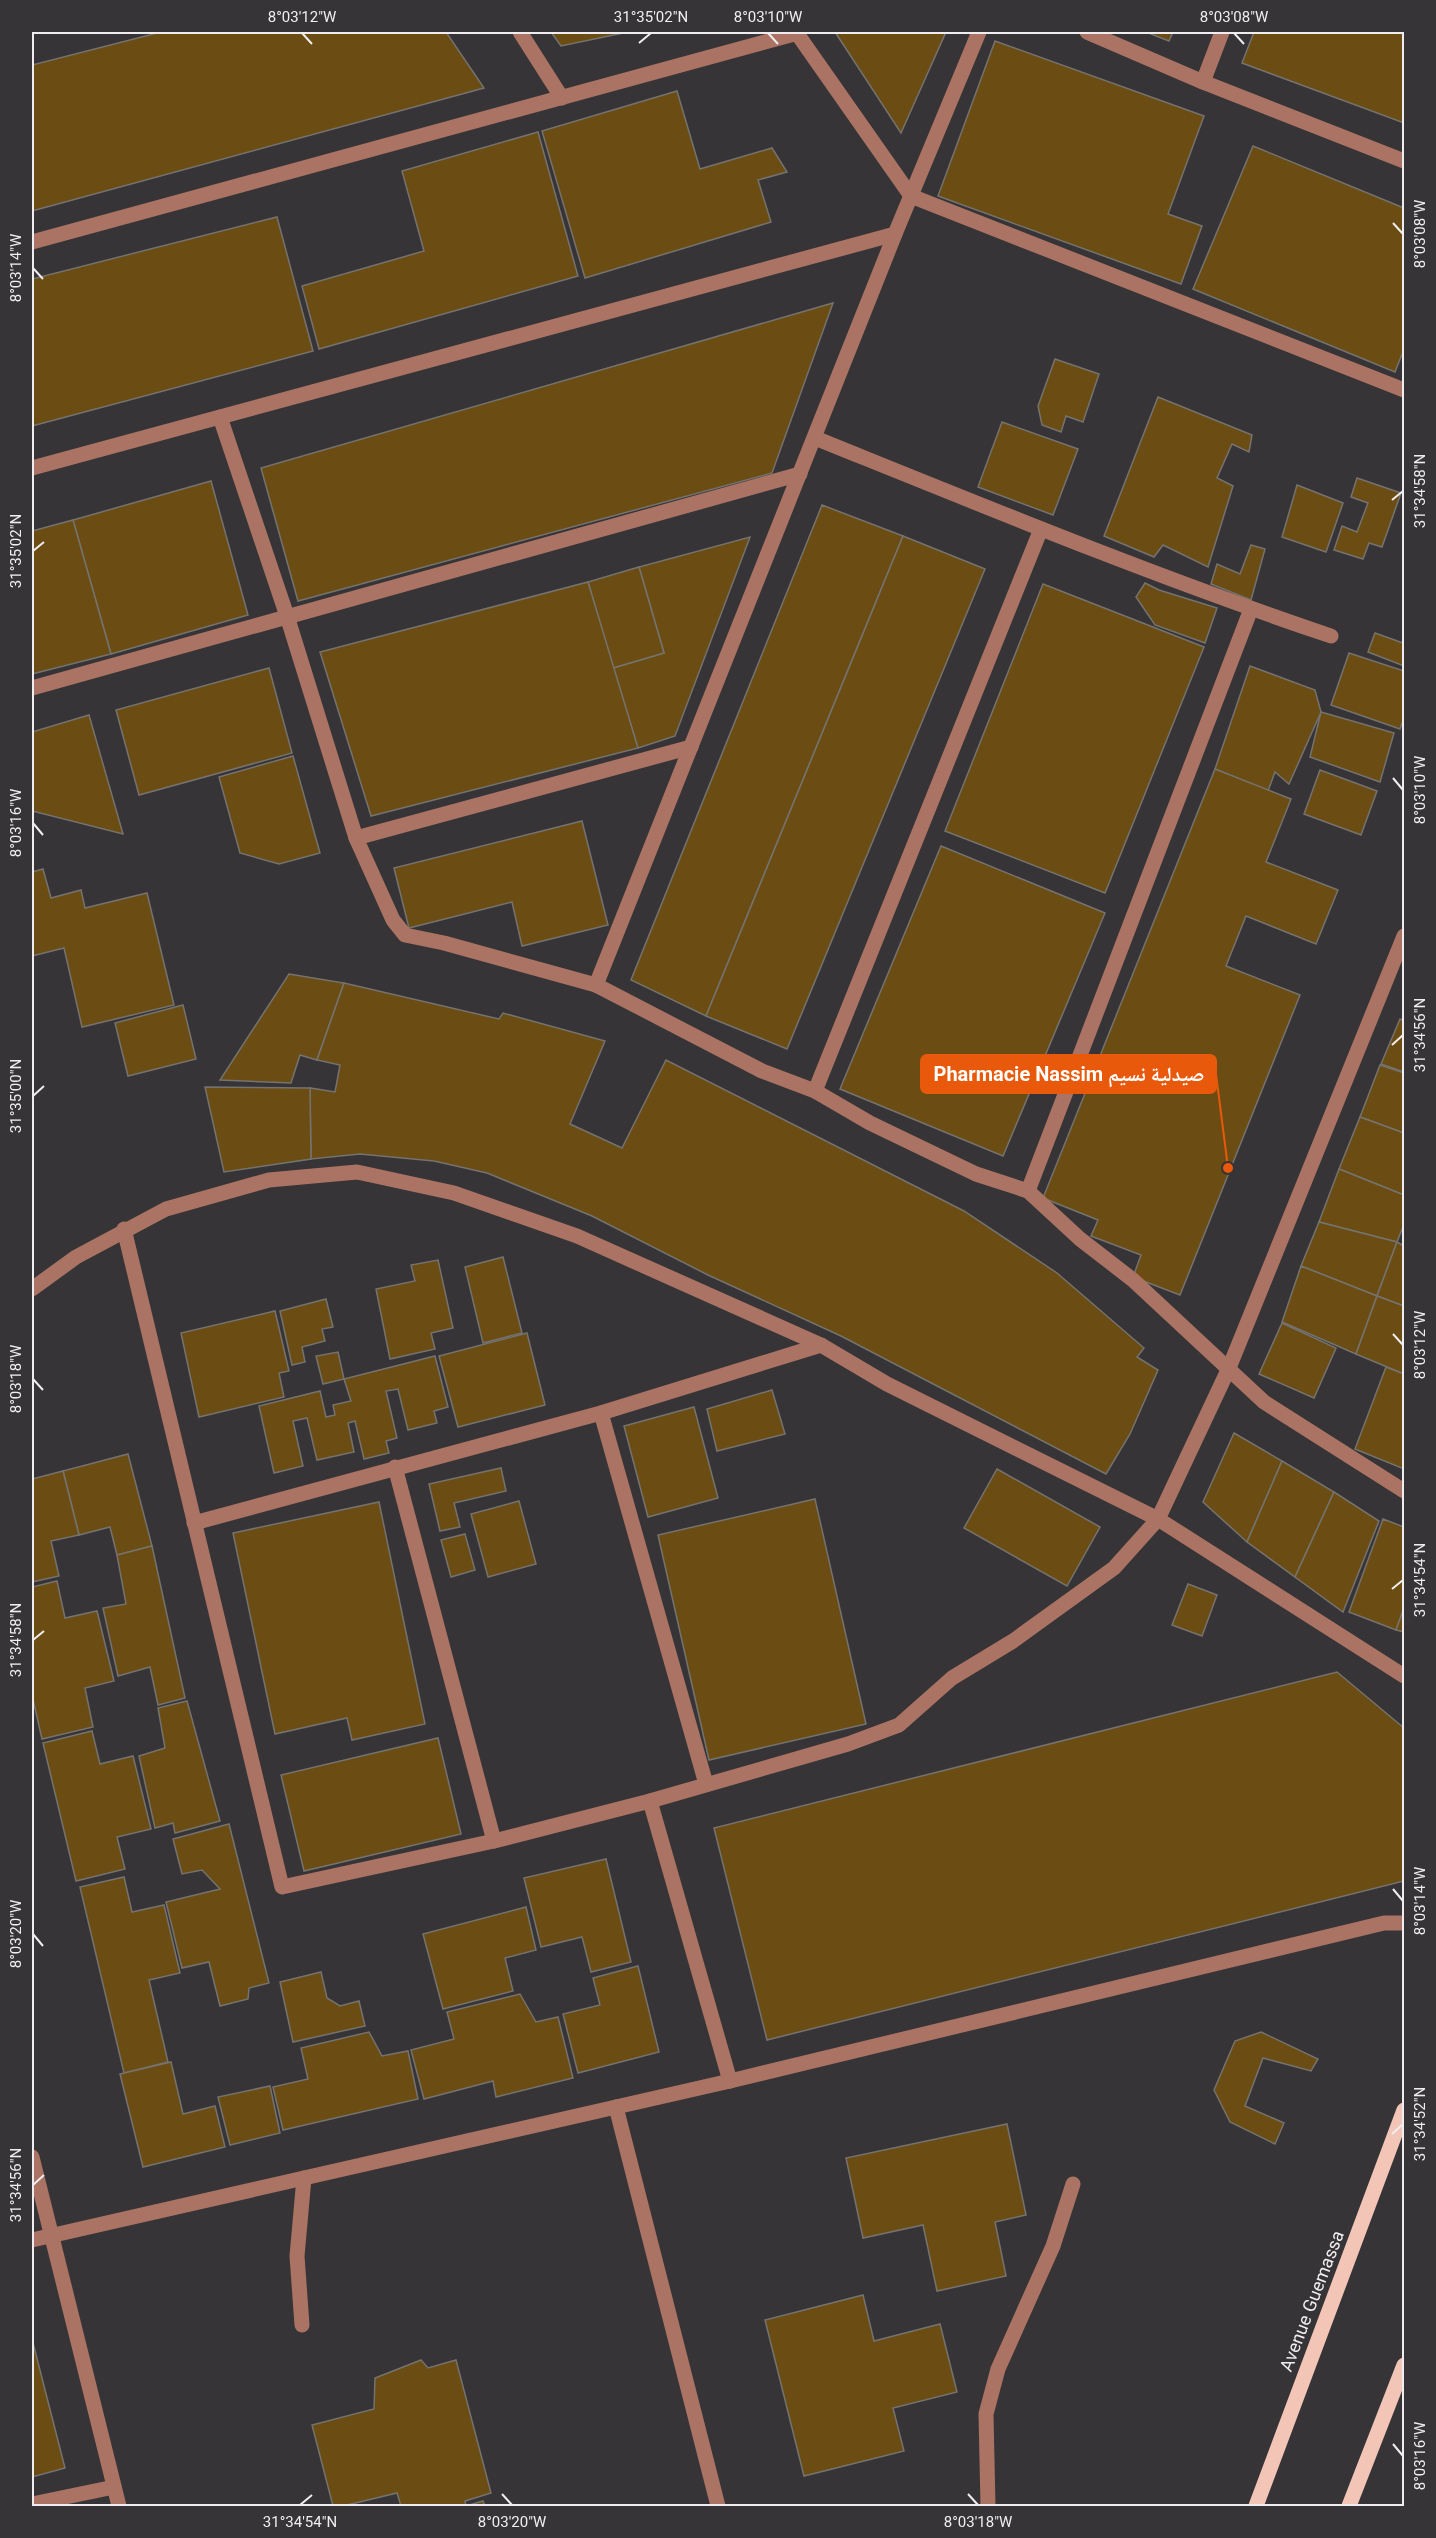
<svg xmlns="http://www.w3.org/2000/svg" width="1436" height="2538" font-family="Roboto,'Noto Naskh Arabic',sans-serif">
	<rect width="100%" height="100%" fill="#363437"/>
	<g fill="#6b4c12" stroke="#75736f" stroke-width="1.5">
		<path d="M161,32H446L484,88L32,211V65Z"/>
		<path d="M551,32H628L561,46Z"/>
		<path d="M835,32H946L901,133Z"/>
		<path d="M1146,32H1173L1169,41Z"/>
		<path d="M1254,32H1404V123L1242,63Z"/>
		<path d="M995,41L1204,116L1168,214L1202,226L1181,284L938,196Z"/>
		<path d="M677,91L700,169L772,148L787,172L758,180L771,222L585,278L542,131Z"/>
		<path d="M538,132L578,276L319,349L302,286L424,251L402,171Z"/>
		<path d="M1253,146L1404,208V349L1395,372L1193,289Z"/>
		<path d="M277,217L313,351L32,426V279Z"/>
		<path d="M833,303L772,473L298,601L261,468Z"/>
		<path d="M1055,359L1099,374L1083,422L1066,416L1061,432L1042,425L1038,406Z"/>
		<path d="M1158,397L1252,435L1249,452L1232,444L1217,478L1233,486L1208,567L1163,545L1154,557L1104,536Z"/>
		<path d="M1002,422L1078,449L1053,515L978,487Z"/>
		<path d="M1357,478L1401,493L1382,547L1369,543L1363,559L1334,550L1342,526L1357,532L1368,503L1351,497Z"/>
		<path d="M211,481L248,615L111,654L73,520Z"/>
		<path d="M1297,485L1343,503L1326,552L1282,537Z"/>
		<path d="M822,505L903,536L706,1016L631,980Z"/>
		<path d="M73,520L111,654L32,674V531Z"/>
		<path d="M903,536L985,569L787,1049L706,1016Z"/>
		<path d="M750,537L675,736L638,748L613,668L664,653L639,567Z"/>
		<path d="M1251,545L1265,549L1251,600L1211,584L1217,564L1240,574Z"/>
		<path d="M639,567L664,653L613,668L588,582Z"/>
		<path d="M588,582L638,748L371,816L320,652Z"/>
		<path d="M1145,583L1159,590L1217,608L1205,643L1155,625L1136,597Z"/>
		<path d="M1043,584L1204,647L1105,893L945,831Z"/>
		<path d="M1375,633L1403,643L1404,640V666L1368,652Z"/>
		<path d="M1349,653L1404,671V717L1400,729L1331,705Z"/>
		<path d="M1250,666L1315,690L1321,712L1289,784L1275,772L1268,791L1215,769Z"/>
		<path d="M269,668L292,753L139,795L116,710Z"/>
		<path d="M1321,712L1394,733L1380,782L1310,757Z"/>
		<path d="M89,715L123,834L32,811V732Z"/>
		<path d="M293,756L320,853L279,864L240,853L219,777Z"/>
		<path d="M1215,769L1291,799L1266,862L1338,890L1316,944L1246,916L1226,966L1300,995L1180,1295L1133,1277L1141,1255L1091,1236L1098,1220L1043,1198Z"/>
		<path d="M1320,770L1377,791L1361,835L1304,814Z"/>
		<path d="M582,821L608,925L522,946L512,902L409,928L394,868Z"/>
		<path d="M941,846L1105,913L1003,1156L840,1089Z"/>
		<path d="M43,869L51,898L81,890L85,908L147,893L174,1005L82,1027L64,948L32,956V872Z"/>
		<path d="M289,974L344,983L317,1060L300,1055L291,1083L220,1080Z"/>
		<path d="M344,983L499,1019L503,1013L605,1041L570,1124L622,1148L666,1060L964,1211L1057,1273L1144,1348L1137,1357L1158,1370L1130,1434L1106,1474L841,1336L708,1275L592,1216L487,1173L434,1161L360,1154L311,1159L310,1088L335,1092L340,1065L317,1060Z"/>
		<path d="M183,1005L196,1059L128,1076L115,1023Z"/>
		<path d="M1400,1019L1404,1021V1072L1381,1064Z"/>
		<path d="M1380,1065L1404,1073V1133L1360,1117Z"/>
		<path d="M205,1087L310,1088L311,1159L224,1172Z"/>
		<path d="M1360,1117L1404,1133V1195L1339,1169Z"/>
		<path d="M1339,1169L1404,1195V1224L1397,1242L1319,1222Z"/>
		<path d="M1319,1222L1397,1242L1377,1296L1301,1266Z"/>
		<path d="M1397,1242L1404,1246V1306L1377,1296Z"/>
		<path d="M503,1257L522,1333L483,1343L465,1267Z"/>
		<path d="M438,1260L453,1328L431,1333L435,1349L390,1359L376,1289L415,1281L411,1265Z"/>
		<path d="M1301,1266L1377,1296L1356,1354L1282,1322Z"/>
		<path d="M1377,1296L1404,1306V1374L1356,1354Z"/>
		<path d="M326,1299L333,1327L322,1329L325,1341L302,1347L305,1362L292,1365L280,1311Z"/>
		<path d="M275,1311L289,1371L279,1373L284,1397L199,1417L181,1333Z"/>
		<path d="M1282,1323L1336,1348L1314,1398L1259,1374Z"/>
		<path d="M527,1333L545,1405L458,1427L439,1356Z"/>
		<path d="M338,1352L344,1379L323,1384L316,1356Z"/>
		<path d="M435,1356L448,1407L434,1411L437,1423L408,1430L398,1389L386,1391L397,1438L386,1441L389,1453L364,1459L355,1421L348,1423L354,1452L317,1460L307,1418L293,1421L303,1466L274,1473L259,1406L320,1391L326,1417L335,1415L333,1405L351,1401L344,1379Z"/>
		<path d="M1386,1367L1404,1374V1469L1355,1449Z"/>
		<path d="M772,1390L785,1434L717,1451L707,1409Z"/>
		<path d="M694,1407L718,1498L648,1517L624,1426Z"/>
		<path d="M1234,1433L1282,1461L1247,1542L1203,1502Z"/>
		<path d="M128,1454L152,1546L117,1555L110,1527L79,1535L63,1471Z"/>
		<path d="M1282,1461L1334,1492L1295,1577L1247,1542Z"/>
		<path d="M501,1468L506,1491L454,1503L460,1527L440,1531L429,1484Z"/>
		<path d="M997,1469L1100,1527L1067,1586L964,1528Z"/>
		<path d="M63,1471L79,1535L51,1541L59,1576L32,1582V1479Z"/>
		<path d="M1334,1492L1379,1521L1343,1612L1295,1577Z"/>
		<path d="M815,1499L866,1724L709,1760L658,1535Z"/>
		<path d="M519,1501L536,1564L488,1577L471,1514Z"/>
		<path d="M379,1502L425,1724L352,1740L347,1718L275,1734L233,1533Z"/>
		<path d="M1383,1519L1404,1527V1608L1396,1630L1349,1612Z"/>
		<path d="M465,1534L475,1570L451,1577L441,1540Z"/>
		<path d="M152,1546L185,1698L158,1705L150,1667L118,1676L103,1608L126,1604L117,1555Z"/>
		<path d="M57,1581L65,1618L97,1611L114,1681L85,1688L93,1727L42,1739L32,1695V1587Z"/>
		<path d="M1188,1584L1217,1595L1202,1636L1172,1625Z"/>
		<path d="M1404,1608V1632L1396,1630Z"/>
		<path d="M1337,1672L1404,1728V1881L767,2040L714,1828Z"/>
		<path d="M187,1701L220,1821L175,1833L173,1823L155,1828L139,1756L165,1748L158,1708Z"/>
		<path d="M92,1731L100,1764L133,1756L151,1829L117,1837L125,1869L76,1881L43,1743Z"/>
		<path d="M438,1738L461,1834L304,1871L281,1775Z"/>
		<path d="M229,1824L269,1983L249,1988L248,1999L220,2006L209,1962L182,1968L166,1902L220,1889L202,1870L182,1874L173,1839Z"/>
		<path d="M606,1859L631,1962L591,1972L582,1937L541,1947L524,1878Z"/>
		<path d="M124,1877L132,1912L164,1905L180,1973L149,1980L168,2062L124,2073L80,1887Z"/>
		<path d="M526,1907L536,1950L505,1958L513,1991L443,2009L423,1934Z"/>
		<path d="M638,1966L659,2052L578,2073L563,2014L600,2005L593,1978Z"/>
		<path d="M321,1972L327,1998L340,2006L359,2001L365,2026L293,2042L280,1982Z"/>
		<path d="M520,1994L536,2022L558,2017L573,2078L496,2097L493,2081L424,2099L411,2050L454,2039L447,2012Z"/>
		<path d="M369,2032L382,2056L408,2051L418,2099L283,2130L273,2087L308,2079L301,2048Z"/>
		<path d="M1261,2032L1318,2059L1311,2071L1263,2058L1245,2106L1284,2123L1275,2144L1230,2122L1214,2090L1235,2041Z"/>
		<path d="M171,2062L183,2114L215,2106L225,2147L143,2167L120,2074Z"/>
		<path d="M270,2086L280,2133L230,2145L218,2097Z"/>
		<path d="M1007,2124L1026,2215L995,2222L1006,2276L937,2291L923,2225L863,2238L846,2158Z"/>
		<path d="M863,2295L874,2341L940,2324L957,2392L893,2408L904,2451L804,2476L765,2320Z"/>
		<path d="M32,2339L65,2468L32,2477Z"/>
		<path d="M421,2360L428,2368L456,2360L491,2493L465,2501L466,2506L483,2501L485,2506H401L397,2493L343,2506H333L312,2425L374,2409L375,2378Z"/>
	</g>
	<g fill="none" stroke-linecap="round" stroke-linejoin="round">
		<g stroke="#aa7363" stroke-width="15">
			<path d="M520,32L562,98"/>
			<path d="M796,32L911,196L1404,390"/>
			<path d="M1087,32L1203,82L1404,161"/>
			<path d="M1203,82L1222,32"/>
			<path d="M32,242L798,33"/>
			<path d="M220,417L287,616L356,838L393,920L405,935L444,943L596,985L762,1071L815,1091L870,1123L976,1174L1028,1191L1080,1239L1133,1280L1264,1402L1404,1491"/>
			<path d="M815,438C986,507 1156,577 1331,636"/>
			<path d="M32,468L895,234"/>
			<path d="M32,688L800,474"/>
			<path d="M356,838L691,747"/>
			<path d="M596,985L895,234L979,32"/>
			<path d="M815,1091L1041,529"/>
			<path d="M1028,1191L1251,609"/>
			<path d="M124,1229L282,1887L494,1841L650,1801"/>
			<path d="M32,1289L76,1257L166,1209L269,1180L357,1172L454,1193L577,1236L821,1345L887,1384L1158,1519L1404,1676"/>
			<path d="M601,1413L706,1784"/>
			<path d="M395,1467L494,1841"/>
			<path d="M194,1523L601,1413L821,1345"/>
			<path d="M730,2081L650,1801L848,1744L899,1725L952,1678L1013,1641L1114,1568L1158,1519L1229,1368L1404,936"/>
			<path d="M616,2107L718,2506"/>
			<path d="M32,2157L119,2506"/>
			<path d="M32,2240L730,2081L1384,1923H1404"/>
			<path d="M302,2325L297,2256L304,2178"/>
			<path d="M32,2504L114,2487"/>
			<path d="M988,2506L986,2414L998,2369L1053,2246L1073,2184"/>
		</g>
		<g stroke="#f2c5b7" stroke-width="15">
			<path d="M1256,2506L1404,2110"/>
			<path d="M1349,2506L1404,2365"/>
		</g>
	</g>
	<path fill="none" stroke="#efedef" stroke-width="2" d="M302,33L312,44M768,33L778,44M1234,33L1244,44M639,43L651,33M1393,223L1403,234M33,268L43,279M1392,500L1403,491M33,551L44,542M1393,778L1403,790M33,823L43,835M1392,1045L1403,1035M33,1096L44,1086M1393,1334L1403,1345M33,1379L43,1390M1392,1589L1403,1580M33,1640L44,1631M1393,1889L1403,1901M33,1934L43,1946M1392,2134L1403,2124M33,2185L44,2175M1393,2444L1403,2456M502,2494L512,2505M968,2494L978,2505M300,2505L312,2495"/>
	<g text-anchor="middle" stroke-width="4.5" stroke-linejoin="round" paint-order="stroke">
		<g font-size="18" fill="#efedef" stroke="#363437">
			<text transform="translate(1312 2301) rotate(-69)" y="6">Avenue Guemassa</text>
		</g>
	</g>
	<path fill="none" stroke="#e8590c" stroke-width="2" d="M1228 1168L1216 1074"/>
	<circle fill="#e8590c" stroke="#363437" stroke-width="2" cx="1228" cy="1168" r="6"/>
	<rect fill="#e8590c" stroke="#e8590c" stroke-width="2" x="921" y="1055" width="295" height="38" rx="6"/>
	<g font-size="20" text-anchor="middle" font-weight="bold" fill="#fff">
		<text x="1069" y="1081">Pharmacie Nassim صيدلية نسيم</text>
	</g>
	<rect width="1436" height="2538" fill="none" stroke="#363437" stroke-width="66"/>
	<rect x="33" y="33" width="1370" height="2472" fill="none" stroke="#efedef" stroke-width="2"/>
	<g font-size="15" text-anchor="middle" fill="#efedef">
		<text x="302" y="22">8°03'12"W</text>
		<text x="651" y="22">31°35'02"N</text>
		<text x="768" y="22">8°03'10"W</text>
		<text x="1234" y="22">8°03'08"W</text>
		<text transform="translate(1420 234) rotate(-90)" y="5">8°03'08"W</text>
		<text transform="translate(16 268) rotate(-90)" y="5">8°03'14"W</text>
		<text transform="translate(1420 491) rotate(-90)" y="5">31°34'58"N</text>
		<text transform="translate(16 551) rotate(-90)" y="5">31°35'02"N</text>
		<text transform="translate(1420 790) rotate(-90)" y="5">8°03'10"W</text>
		<text transform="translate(16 823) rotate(-90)" y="5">8°03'16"W</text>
		<text transform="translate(1420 1035) rotate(-90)" y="5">31°34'56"N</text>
		<text transform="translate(16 1096) rotate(-90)" y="5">31°35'00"N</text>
		<text transform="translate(1420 1345) rotate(-90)" y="5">8°03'12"W</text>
		<text transform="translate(16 1379) rotate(-90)" y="5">8°03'18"W</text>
		<text transform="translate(1420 1580) rotate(-90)" y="5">31°34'54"N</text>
		<text transform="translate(16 1640) rotate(-90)" y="5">31°34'58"N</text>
		<text transform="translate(1420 1901) rotate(-90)" y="5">8°03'14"W</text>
		<text transform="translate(16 1934) rotate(-90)" y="5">8°03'20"W</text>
		<text transform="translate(1420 2124) rotate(-90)" y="5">31°34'52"N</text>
		<text transform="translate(16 2185) rotate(-90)" y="5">31°34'56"N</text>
		<text transform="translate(1420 2456) rotate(-90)" y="5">8°03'16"W</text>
		<text x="300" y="2527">31°34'54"N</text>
		<text x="512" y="2527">8°03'20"W</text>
		<text x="978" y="2527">8°03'18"W</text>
	</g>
</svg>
